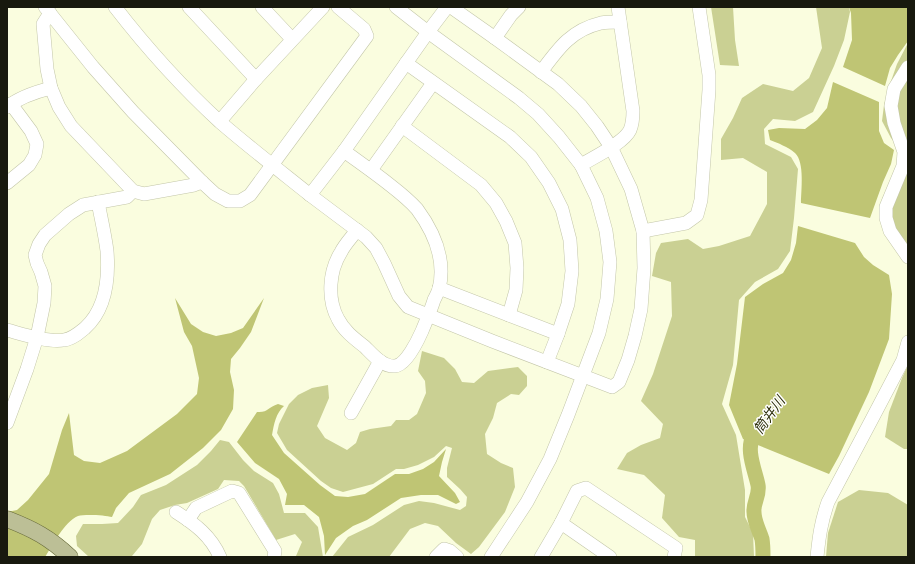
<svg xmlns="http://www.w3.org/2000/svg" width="915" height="564" font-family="'Playfair Display','Noto Sans JP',serif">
	<rect width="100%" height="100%" fill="#fafddf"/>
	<g fill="#cad093">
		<path d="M711,7H733L735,40L739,66L720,65Z"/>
		<path d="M816,7H849L850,12L844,40L834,66L813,112L795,121L773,119L764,129L765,144L791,157L798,169L794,218L790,251L778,269L755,282L739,300L733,365L722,404L736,435L745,490V517L753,533L754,557H695V540L679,537L662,518L665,495L644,475L617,469L627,453L641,445L660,438L663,424L641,401L653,374L672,316L671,282L652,276L656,253L661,243L688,239L703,249L719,246L750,236L767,204V172L743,158L721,160V139L733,118L742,98L763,84L793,91L809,78L822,48Z"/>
		<path d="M908,43V249L898,239L890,218L891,206L882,199L898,166L901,150L891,138L882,121L884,105L890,84L897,64Z"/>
		<path d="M422,351L444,358L455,369L462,382L474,383L488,371L518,367L527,376V386L519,395L511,394L497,403L493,418L485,434L487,454L501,463L513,468L515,487L505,512L479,547L471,554L456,543L438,526L425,523L410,529L389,557H332L348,537L373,525L404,505L419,501L434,503L460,510L466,506L467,497L460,489L447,477V468L452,448L446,446L434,457L418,465L404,469H396L373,484L343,492L331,488L321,481L287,450L277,433L279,424L289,404L298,395L312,388L328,385L329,398L317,426L325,438L347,450L356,443L360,432L370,429L391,426L396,420H409L417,414L426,393L425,381L418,371Z"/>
		<path d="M908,365V449H904L885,437L889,412L902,378Z"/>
		<path d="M220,440L229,442L243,460L254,471L273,483L279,494L284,513H305L318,527L323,557H297L296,556L302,542L295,534L276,540L244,486L239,481L224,480L218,489L187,503L175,505L160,510L152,519L142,544L132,556L130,557H89L77,546L76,536L83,524H102L118,523L133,507L141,495L166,485L197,465L211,451Z"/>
		<path d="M859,490L888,493L908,505V557H826L828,533L838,502Z"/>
	</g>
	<g fill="#bfc574">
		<path d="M849,7H908V41L898,55L890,68L885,86L843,67L852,40L851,13Z"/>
		<path d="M833,82L879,102V131L884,143L894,150L891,164L883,182L870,218L801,203C801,191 805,162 795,153C788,147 778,143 770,140L768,130L779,128L805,129L817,120L827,108Z"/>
		<path d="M798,226L855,243L864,257L873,265L889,275L892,294L889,339L869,392L839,456L829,474L743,439L729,405L737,364L745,297L763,284L783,273L791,260L796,243Z"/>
		<path d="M175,298L191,324L203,332L216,336L231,333L243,328L264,298L251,332L240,348L231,359L230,372L234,390L233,409L221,430L203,448L170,474L129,493L116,508L112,517C105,515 84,514 78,516C64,522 53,545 45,557H7V512L17,510L28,500L49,474L62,430L69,413L74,455L84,461L100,463L127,451L177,414L197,394L199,378L192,346L184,332Z"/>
		<path d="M278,404L284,406C276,413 274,424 272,435L284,453L320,485L335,496L348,497L365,494L395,474H409L423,469L434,462L446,449L442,462L439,476L455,493L460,502L456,504L438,495H421L401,498L367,520L353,526L336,538L325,555L324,536L319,517L304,505H285L287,494L279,479L255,463L237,442L257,412C268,413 268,407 278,404Z"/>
	</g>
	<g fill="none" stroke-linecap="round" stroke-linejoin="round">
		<path stroke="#bfc574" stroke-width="15" d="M761,424C759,428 756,431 754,434C745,449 755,470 758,485C760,495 753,503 754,512C754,521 759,530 762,539C763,545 763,551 763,557"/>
		<defs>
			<g id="minor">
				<path d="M45,7L93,67L133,112L202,182L215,194L228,201H240L250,195L367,36L364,29L338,7"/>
				<path d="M115,7C146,47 183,88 220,122C249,147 280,171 310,195"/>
				<path d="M189,7L256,79"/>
				<path d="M262,7L292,39"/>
				<path d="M396,7L428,32L519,98L538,114L559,137L581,165L597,198L606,231L610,262L607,299L599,333L568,415L550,459L527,502L491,557"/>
				<path d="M447,7L428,32L344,151L310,195L366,237L376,248L384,263L399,296L408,307L492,341L612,387L619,382L628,360L635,336L641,309L644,268L643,231L631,189L611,147L597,126L581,106L558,84L495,38L451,7"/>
				<path d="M50,13L43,24L47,69L51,88L59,107L71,126L133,191L144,194L194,185L202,182"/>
				<path d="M495,38L511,15L519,7"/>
				<path d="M406,63L510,137L531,157L549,183L562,209L570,240L572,271L568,304L558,334L547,362"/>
				<path d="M908,67L894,89L891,106L894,123L904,152L903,166L886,207V218L890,231L908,257"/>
				<path d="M541,72C558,49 571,30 601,23C607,22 614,22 620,22"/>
				<path d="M7,107C20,97 35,92 51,88"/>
				<path d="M220,121L256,79L323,7"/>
				<path d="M402,126L481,185L496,203L506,221L515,243L517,268L516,290L509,315"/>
				<path d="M344,151C359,162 375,173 390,185C399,192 409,200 417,209C434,232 446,260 439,289C438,292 436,296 434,300C431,310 426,321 422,331C418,340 406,365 395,366C383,367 373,355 365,347C355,339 344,331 338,319C327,299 329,271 341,252C345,244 352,237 357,230"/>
				<path d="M581,165C594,157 624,143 630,130C633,123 633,118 633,111L618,7"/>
				<path d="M371,170L433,83"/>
				<path d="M7,183L29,165L35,155L37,144L31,131L11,104"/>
				<path d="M643,231L686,223L697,215L701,200L709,90V75L699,7"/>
				<path d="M439,288L558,334"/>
				<path d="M7,330C22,334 49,343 64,340C72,339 79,333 85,328C106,309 109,277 107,251C105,235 101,218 98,202"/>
				<path d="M351,413L380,361"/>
				<path d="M7,423L27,369L37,337L44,303L45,286L41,272L37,263L35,255L39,244L45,235L69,214L83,205L127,197L133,191"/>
				<path d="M176,512C195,524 211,536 220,557"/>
				<path d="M188,520L196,508L232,491L239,493L275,551L274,557"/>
				<path d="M561,523L610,557"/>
				<path d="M436,557L444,549L450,551L457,557"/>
				<path d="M541,557L561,523L577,491L586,488L676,548L674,557"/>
				<path d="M817,557C819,537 821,522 828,502L872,419L903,360L908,342"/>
			</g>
			<path id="major" d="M7,519C33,529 50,538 70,557"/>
		</defs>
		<use href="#minor" stroke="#c3c6a9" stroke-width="14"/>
		<use href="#major" stroke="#666939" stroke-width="17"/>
		<use href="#minor" stroke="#fff" stroke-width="13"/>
		<use href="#major" stroke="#bcbf96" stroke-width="16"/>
	</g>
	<g text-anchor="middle" stroke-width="3" stroke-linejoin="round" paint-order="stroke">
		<g font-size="14" font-style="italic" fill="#2f310e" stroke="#fff">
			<text transform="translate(769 415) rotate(-54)" y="5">筒井川</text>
		</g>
	</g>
	<rect width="915" height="564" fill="none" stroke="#18190e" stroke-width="16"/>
</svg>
